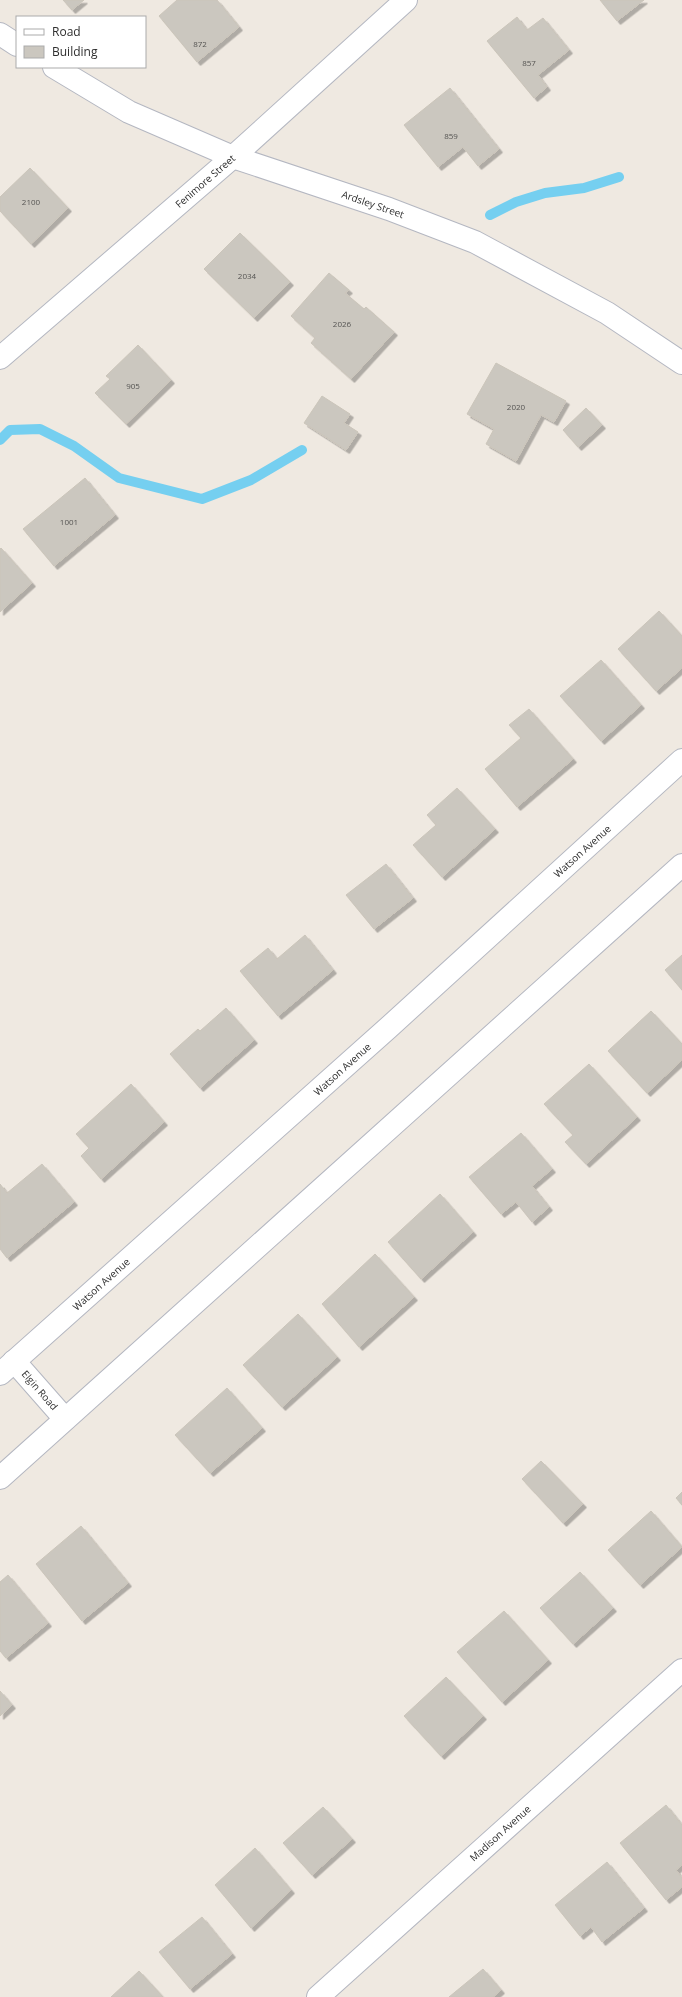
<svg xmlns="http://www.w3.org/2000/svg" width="682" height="1997" font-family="'Open Sans',sans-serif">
	<defs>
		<filter id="shadow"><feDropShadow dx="3.5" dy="3.5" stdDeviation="0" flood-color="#0004"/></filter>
	</defs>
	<rect width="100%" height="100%" fill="#efe9e1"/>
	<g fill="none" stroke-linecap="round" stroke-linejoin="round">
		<g stroke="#75cff0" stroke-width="10">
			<path d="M490,215L516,202L545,193L584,188L619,177"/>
			<path d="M0,440L10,430L40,429L74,446L119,478L202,499L251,480L302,450"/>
		</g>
	</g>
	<g fill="#cbc7bf" stroke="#cbc5ba" filter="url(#shadow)">
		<path d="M63,0H84L72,10Z"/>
		<path d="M177,0H217L239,27L197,62L159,16Z"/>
		<path d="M600,0H644L617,21Z"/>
		<path d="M517,17L527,30L543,18L569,50L538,75L547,87L534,98L487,41Z"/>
		<path d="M450,88L499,149L478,166L463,147L438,167L404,125Z"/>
		<path d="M30,168L68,208L31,244L0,211V197Z"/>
		<path d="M240,233L290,282L254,318L204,269Z"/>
		<path d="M329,273L349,290L345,293L364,309L366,307L394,332L351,379L311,343L315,338L291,316Z"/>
		<path d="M138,345L171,380L126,424L95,393L110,379L106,376Z"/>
		<path d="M496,363L566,401L554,422L541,415L516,461L486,444L494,429L467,414Z"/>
		<path d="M322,396L350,414L344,423L358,432L346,450L304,423Z"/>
		<path d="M586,408L602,425L578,447L563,430Z"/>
		<path d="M85,478L115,515L54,566L23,529Z"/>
		<path d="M1,548L32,583L0,612V549Z"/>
		<path d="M659,611L682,636V668L656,691L618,649Z"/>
		<path d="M601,660L641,705L601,741L560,696Z"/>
		<path d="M529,709L573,759L517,807L485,769L521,738L509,725Z"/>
		<path d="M457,788L495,829L442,877L413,845L436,825L427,815Z"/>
		<path d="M386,864L413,898L374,929L346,895Z"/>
		<path d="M305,935L333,970L278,1016L240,971L268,948L277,959Z"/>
		<path d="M682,955V990L665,970Z"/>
		<path d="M226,1008L254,1040L200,1088L170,1054L198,1029L200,1031Z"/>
		<path d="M651,1011L682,1044V1060L647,1093L608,1051Z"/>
		<path d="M589,1064L637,1117L586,1164L565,1142L573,1135L544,1104Z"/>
		<path d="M131,1084L164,1122L101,1179L81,1156L89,1148L76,1134Z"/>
		<path d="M521,1133L552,1169L532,1186L549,1207L532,1222L516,1202L501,1214L469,1177Z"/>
		<path d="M42,1164L74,1202L7,1258L0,1249V1184L7,1193Z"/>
		<path d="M440,1194L473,1232L421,1279L388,1242Z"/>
		<path d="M375,1254L414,1297L359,1347L322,1304Z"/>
		<path d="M298,1314L337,1357L282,1407L243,1365Z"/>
		<path d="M227,1388L262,1428L210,1473L175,1435Z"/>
		<path d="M541,1461L583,1504L563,1523L522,1479Z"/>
		<path d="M682,1492V1505L676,1498Z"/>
		<path d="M651,1511L682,1547L640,1585L608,1550Z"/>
		<path d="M81,1526L128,1583L82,1621L36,1564Z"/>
		<path d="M580,1572L613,1608L573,1644L540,1608Z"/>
		<path d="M8,1575L48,1623L6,1658L0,1651V1582Z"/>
		<path d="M504,1611L548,1660L502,1702L457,1652Z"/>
		<path d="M446,1677L483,1716L441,1756L404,1716Z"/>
		<path d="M0,1691L12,1705L0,1716Z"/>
		<path d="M666,1805L682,1825V1865L676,1870L682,1878V1887L666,1900L620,1843Z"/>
		<path d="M323,1807L352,1839L312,1875L283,1843Z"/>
		<path d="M255,1848L291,1890L251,1928L215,1885Z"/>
		<path d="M607,1862L644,1908L602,1942L591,1927L580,1936L555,1905Z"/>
		<path d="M202,1917L232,1954L190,1989L159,1952Z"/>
		<path d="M483,1969L501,1990L493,1997H449Z"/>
		<path d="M139,1971L163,1997H111Z"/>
	</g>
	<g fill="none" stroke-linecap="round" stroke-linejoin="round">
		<defs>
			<g id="minor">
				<path d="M0,34L17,45"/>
				<path d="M54,67L129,112L233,157L389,209L475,242L607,313L682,363"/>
				<path d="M0,358L233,157L406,0"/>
				<path d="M14,1361L65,1419"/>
				<path d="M0,1374L388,1028L682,760"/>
				<path d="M0,1478L682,865"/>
				<path d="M318,1997L682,1670"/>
			</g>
		</defs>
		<use href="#minor" stroke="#b4b7c1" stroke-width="24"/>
		<use href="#minor" stroke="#fff" stroke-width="22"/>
	</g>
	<g text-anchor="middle" stroke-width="4" stroke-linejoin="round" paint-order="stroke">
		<g font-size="8" fill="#555452">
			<text x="200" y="47">872</text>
			<text x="529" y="66">857</text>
			<text x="451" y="139">859</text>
			<text x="31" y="205">2100</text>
			<text x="247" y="279">2034</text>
			<text x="342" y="327">2026</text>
			<text x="133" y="389">905</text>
			<text x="516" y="410">2020</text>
			<text x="69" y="525">1001</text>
		</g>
		<g font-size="10" fill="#2e2e2e" stroke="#fff">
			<text transform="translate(205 181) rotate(-41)" y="4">Fenimore Street</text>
			<text transform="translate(373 204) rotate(19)" y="4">Ardsley Street</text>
			<text transform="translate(582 851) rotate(-42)" y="4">Watson Avenue</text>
			<text transform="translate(342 1069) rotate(-42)" y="4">Watson Avenue</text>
			<text transform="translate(101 1284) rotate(-42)" y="4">Watson Avenue</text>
			<text transform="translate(40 1390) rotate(49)" y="4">Elgin Road</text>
			<text transform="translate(500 1833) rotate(-42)" y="4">Madison Avenue</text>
		</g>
	</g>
	<rect x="16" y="16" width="130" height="52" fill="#ffffff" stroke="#ababab"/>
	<rect x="24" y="29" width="20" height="6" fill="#ffffff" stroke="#ababab"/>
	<text x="52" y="36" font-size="12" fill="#2e2e2e">Road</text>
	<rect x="24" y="46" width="20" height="12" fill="#cbc7bf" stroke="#ababab"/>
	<text x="52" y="56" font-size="12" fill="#2e2e2e">Building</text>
</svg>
